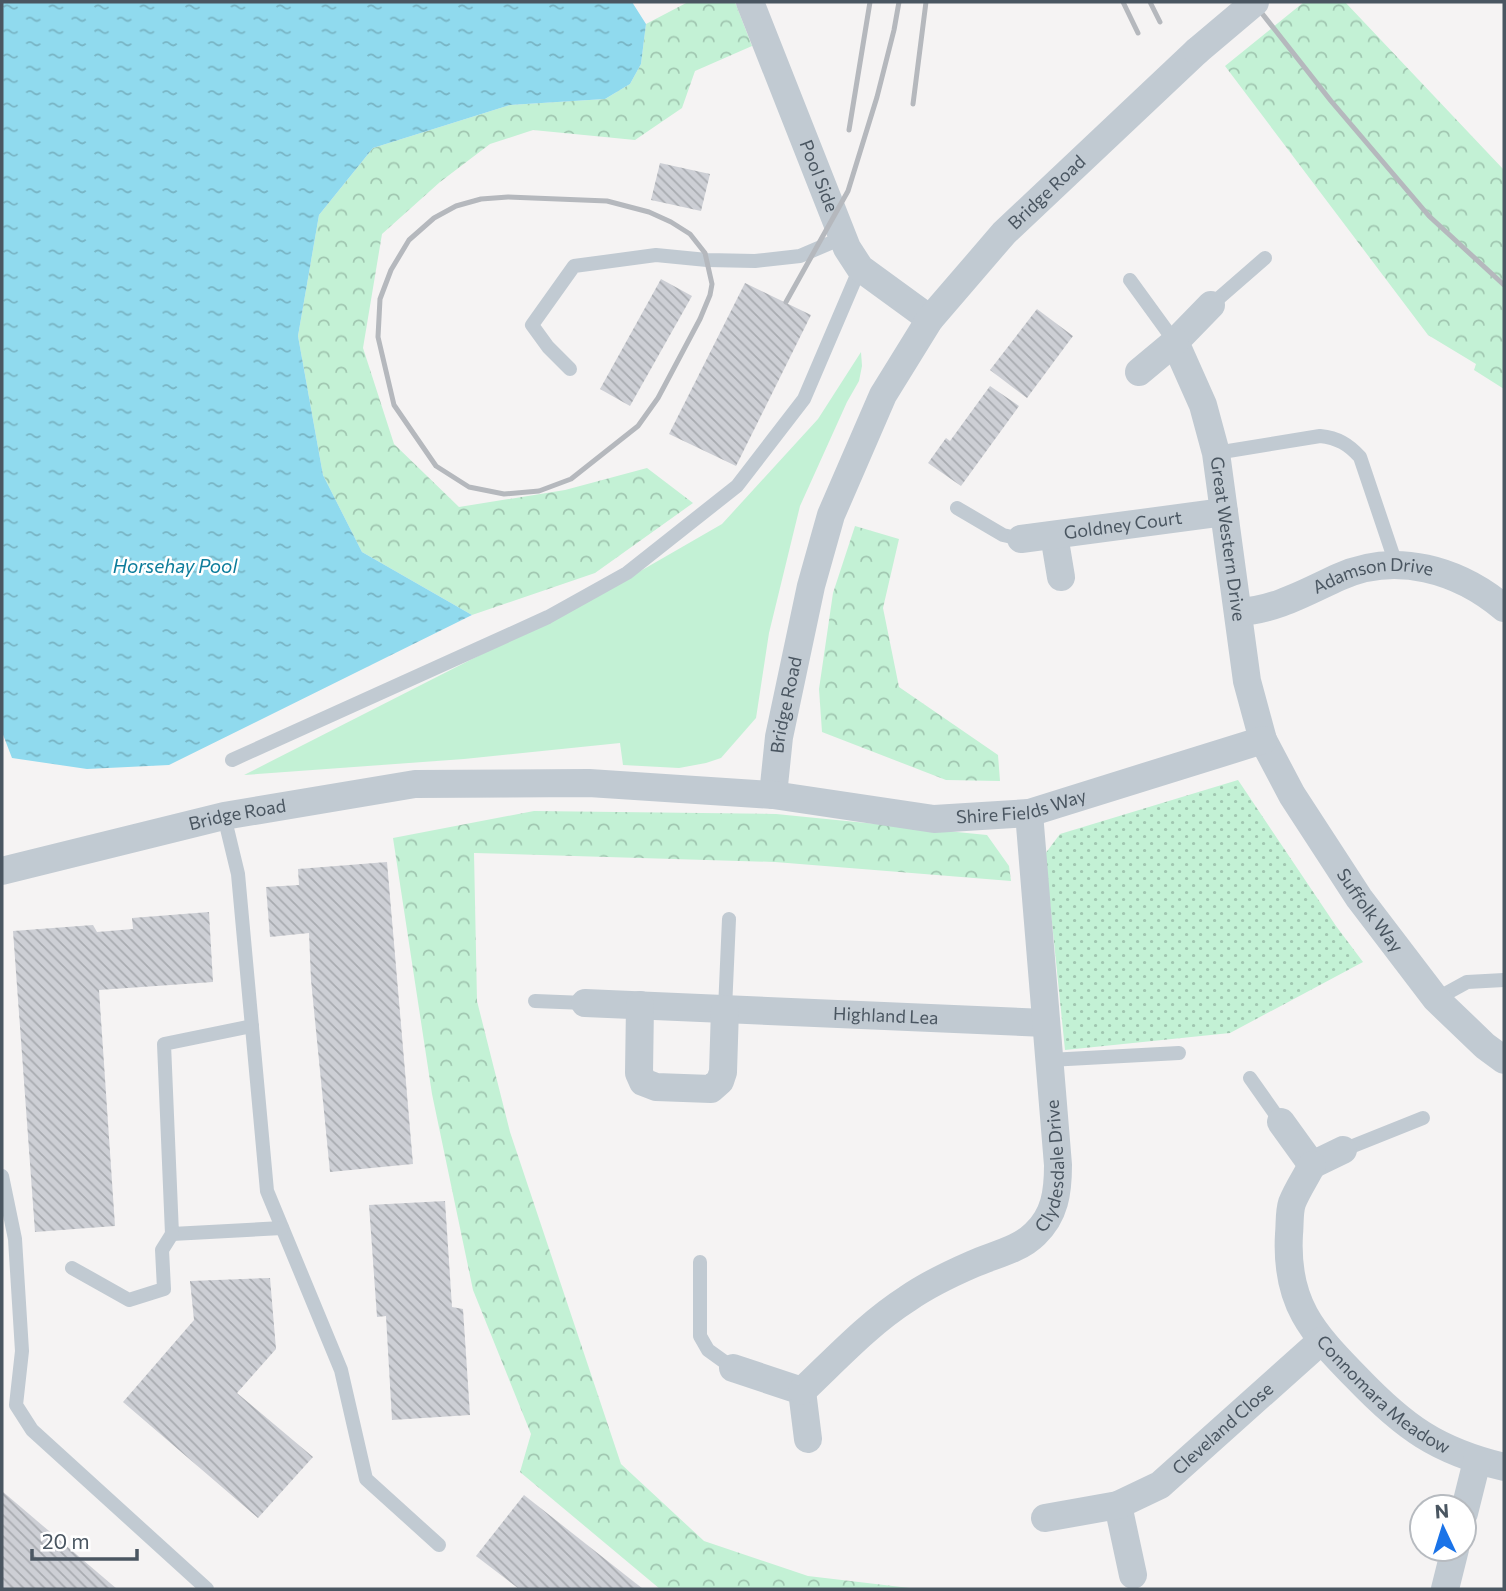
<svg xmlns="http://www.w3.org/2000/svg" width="1506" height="1591" font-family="Commissioner,sans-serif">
	<defs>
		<pattern id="forest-crowns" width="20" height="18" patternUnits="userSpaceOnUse" patternTransform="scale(1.75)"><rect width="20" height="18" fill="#c3f1d5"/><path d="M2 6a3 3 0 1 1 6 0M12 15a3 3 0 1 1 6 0" fill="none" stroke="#a0c6b0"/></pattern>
		<pattern id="park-dots" width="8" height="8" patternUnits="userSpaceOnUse" patternTransform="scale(1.75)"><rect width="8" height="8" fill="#c3f1d5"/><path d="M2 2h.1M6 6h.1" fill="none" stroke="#a0c6b0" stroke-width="1.8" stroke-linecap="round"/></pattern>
		<pattern id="water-ripples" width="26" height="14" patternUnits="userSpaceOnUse" patternTransform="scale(1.75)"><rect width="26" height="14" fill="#90daee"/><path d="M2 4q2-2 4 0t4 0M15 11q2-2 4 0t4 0" fill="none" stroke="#78b4c4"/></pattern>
		<pattern id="building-back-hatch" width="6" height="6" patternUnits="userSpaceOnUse" patternTransform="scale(1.75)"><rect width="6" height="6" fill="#cdcfd5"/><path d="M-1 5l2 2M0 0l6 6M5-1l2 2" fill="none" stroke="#a8abb0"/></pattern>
	</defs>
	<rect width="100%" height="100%" fill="#f5f3f3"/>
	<path fill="#c3f1d5" d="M861,352L862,366L859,381L847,402L800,506L769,633L756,718L721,758L706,763L679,768L623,765L620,743L464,759L244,775L604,592L722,524L818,419Z"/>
	<g fill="url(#forest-crowns)">
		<path d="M688,2H735L752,46L695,71L682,108L635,140L533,130L490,144L440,182L382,234L363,348L394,444L459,507L565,490L647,468L693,503L595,573L472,615L362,552L323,475L298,336L319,215L373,148L510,105L605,99L630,84L641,64L646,24Z"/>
		<path d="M1304,2H1345L1504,170V389L1474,370L1476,364L1428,335L1225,66Z"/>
		<path d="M855,526L899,539L883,608L899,687L998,755L1000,781L946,780L822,732L819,689L833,593Z"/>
		<path d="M534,811L776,814L987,835L1009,866L1011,881L775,862L474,853L477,1001L510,1132L621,1464L704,1541L808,1576L918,1589H660L520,1472L531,1434L473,1290L432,1094L393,838Z"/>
	</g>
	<path fill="url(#park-dots)" d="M1238,780L1336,926L1363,962L1230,1033L1065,1050L1045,854L1060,834Z"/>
	<path fill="url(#water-ripples)" d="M2,2H632L646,24L641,64L630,84L605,99L510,105L373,148L319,215L298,336L323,475L362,552L472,615L169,765L87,769L12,758L2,732Z"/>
	<g fill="url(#building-back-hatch)">
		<path d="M660,163L710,174L701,211L651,200Z"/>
		<path d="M661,279L692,296L630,406L600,389Z"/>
		<path d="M745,283L811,315L736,466L669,434Z"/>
		<path d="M1037,309L1073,336L1027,398L990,370Z"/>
		<path d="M990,386L1019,406L961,486L928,463L946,438L950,441Z"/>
		<path d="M387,862L413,1164L330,1172L311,980L309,933L270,937L266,887L299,885L298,869Z"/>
		<path d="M209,912L213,982L99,990L115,1226L35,1232L13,931L93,925L97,932L133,929L132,918Z"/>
		<path d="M445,1201L452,1307L463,1309L470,1415L392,1420L386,1316L377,1317L369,1205Z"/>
		<path d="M270,1278L276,1349L237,1393L313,1457L258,1518L123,1402L194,1320L190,1281Z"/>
		<path d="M2,1491L117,1589H2Z"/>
		<path d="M524,1495L643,1589H519L476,1556Z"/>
	</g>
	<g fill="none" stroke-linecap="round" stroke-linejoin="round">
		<g stroke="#c1cad2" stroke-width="14">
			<path d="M1130,280L1175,342"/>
			<path d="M1211,305L1265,258"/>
			<path d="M570,369L548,347L532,325L574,266L656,255L707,260L755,261L800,256L842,238"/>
			<path d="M1216,453L1320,436C1338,438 1348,444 1360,457L1393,555L1394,566"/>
			<path d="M957,508L1003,535L1021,539"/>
			<path d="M232,760L548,617L627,573L737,486L804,399L860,268"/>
			<path d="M224,816L238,874L267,1191L341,1370L366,1479L439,1545"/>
			<path d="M1436,999L1467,982L1504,980"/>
			<path d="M535,1001L585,1003"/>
			<path d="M725,1009L729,919"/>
			<path d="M252,1026L164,1044L172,1234L282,1228"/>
			<path d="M1049,1060L1179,1053"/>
			<path d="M1250,1078L1281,1122"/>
			<path d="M1343,1150L1423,1118"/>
			<path d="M2,1176L15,1239L22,1351L16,1405L32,1430L207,1589"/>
			<path d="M700,1262V1336L708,1350L733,1368"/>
			<path d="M72,1268L129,1300L164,1289L162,1250L172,1234"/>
		</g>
		<g stroke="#c1cad2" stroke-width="28">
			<path id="s1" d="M750,2L847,248L860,268L930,319"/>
			<path id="s2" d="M1211,305L1175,342L1203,405L1216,453L1247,681L1263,740L1292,795L1359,898L1436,999L1485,1046L1504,1060"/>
			<path d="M1139,372L1175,342"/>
			<path d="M1054,535L1061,577"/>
			<path id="s3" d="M1021,539L1224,512"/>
			<path id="s4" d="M1238,612C1276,610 1306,592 1339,577C1396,551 1459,570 1504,608"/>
			<path id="s5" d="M773,795L779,737L811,586L831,515L883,395L930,319L1004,233L1197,51"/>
			<path id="s6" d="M2,871L224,816L415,784L589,783L773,795L934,819L1029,813L1263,740"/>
			<path id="s7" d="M585,1003L1046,1023"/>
			<path d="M640,1005L639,1073L643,1082L656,1087L711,1089L720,1081L723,1072L725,1009"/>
			<path d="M1281,1122L1312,1165L1343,1150"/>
			<path id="s8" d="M1312,1165C1306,1177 1297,1190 1292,1203C1289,1212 1290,1224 1289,1234C1285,1303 1312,1332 1357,1378C1404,1427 1437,1451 1504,1467"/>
			<path d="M733,1368L802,1391L808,1439"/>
			<path id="s9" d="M802,1391C836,1359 868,1324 907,1299C927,1285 950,1274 973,1264C993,1255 1019,1250 1035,1234C1055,1215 1058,1192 1058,1165L1029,813"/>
			<path d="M1118,1505L1133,1575"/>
			<path d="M1464,1513L1477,1461"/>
			<path id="s10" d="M1045,1518L1118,1505L1160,1485L1321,1341"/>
			<path d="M1445,1589L1455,1549"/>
		</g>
		<g stroke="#b5b8bd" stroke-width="5">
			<path d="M1123,2L1138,33"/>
			<path d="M1150,2L1160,22"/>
			<path d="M1253,2L1331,101L1429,216L1504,285"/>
			<path d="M913,104L926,2"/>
			<path d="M849,130L870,2"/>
			<path d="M508,197L607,201L649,212L671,222L690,234L705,253L712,284L710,295L700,319L658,398L638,426L571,479L539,491L504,494L469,487L436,466L394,405L378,337L380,299L391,270L409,240L434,218L456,206L481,199Z"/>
			<path d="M786,302L848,191L877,97L894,30L899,2"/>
		</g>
		<path stroke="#c1cad2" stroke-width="28" d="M1197,51L1255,2"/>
	</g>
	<g text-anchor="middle" stroke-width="5" stroke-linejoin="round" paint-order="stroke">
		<g font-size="18" fill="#4a5661" stroke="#fff">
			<text dy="6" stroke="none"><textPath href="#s1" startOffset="187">Pool Side</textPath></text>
			<text dy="6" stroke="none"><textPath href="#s5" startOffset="679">Bridge Road</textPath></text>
			<text dy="6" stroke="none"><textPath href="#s3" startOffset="103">Goldney Court</textPath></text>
			<text dy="6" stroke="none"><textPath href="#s2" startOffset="257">Great Western Drive</textPath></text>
			<text dy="6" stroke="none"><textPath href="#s4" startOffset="142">Adamson Drive</textPath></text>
			<text dy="6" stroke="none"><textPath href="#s5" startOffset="91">Bridge Road</textPath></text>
			<text dy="6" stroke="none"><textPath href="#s6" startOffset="1032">Shire Fields Way</textPath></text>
			<text dy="6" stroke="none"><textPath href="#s6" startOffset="242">Bridge Road</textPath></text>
			<text dy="6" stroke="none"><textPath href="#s2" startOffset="663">Suffolk Way</textPath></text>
			<text dy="6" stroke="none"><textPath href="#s7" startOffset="301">Highland Lea</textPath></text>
			<text dy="6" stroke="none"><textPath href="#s9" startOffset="357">Clydesdale Drive</textPath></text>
			<text dy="6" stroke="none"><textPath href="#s8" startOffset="271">Connomara Meadow</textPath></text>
			<text dy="6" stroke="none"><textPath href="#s10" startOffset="205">Cleveland Close</textPath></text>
		</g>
		<g font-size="19" font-style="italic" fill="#0c7c9b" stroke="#fff">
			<text x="175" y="573">Horsehay Pool</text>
		</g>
	</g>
	<rect width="1506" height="1591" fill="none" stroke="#4a5661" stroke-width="7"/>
	<g transform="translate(1443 1528) rotate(356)"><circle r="33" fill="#ffffff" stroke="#b7bbc0" stroke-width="2"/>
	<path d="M0-5L12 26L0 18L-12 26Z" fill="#1a73e8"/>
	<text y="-10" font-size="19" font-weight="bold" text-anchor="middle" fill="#4a5661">N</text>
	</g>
	<path d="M32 1549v10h105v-10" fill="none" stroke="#4a5661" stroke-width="3.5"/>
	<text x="42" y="1549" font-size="21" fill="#4a5661" stroke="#ffffff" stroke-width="5" paint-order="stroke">20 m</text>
</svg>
